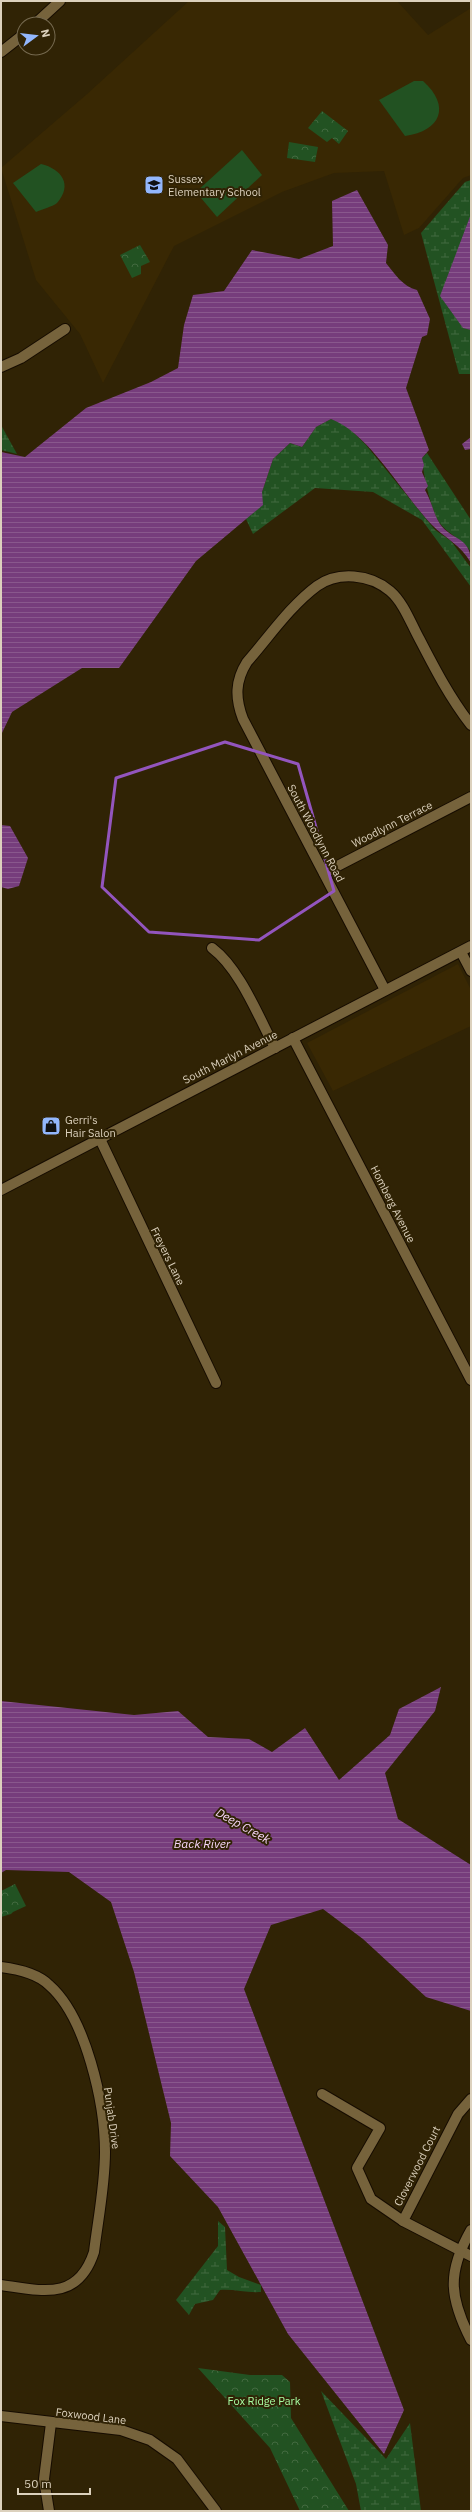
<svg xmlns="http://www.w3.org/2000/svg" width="472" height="2512" font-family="'IBM Plex Sans',sans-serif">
	<defs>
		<pattern id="wetland-marsh" width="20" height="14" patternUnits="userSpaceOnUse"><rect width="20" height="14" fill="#225222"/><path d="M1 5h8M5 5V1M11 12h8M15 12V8" fill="none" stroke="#426a40"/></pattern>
		<pattern id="park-crowns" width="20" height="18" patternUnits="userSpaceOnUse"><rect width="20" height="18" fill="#225222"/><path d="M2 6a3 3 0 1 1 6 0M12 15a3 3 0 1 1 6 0" fill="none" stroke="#426a40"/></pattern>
		<pattern id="water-rules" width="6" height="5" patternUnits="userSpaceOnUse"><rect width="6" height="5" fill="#763d7c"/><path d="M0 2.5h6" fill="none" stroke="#89588d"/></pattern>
	</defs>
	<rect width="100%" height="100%" fill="#302305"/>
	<g fill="#392803">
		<path d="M189,1H397L428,35L471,8V175L463,178L419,228L404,235L384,171L334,173L282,192L174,246L103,383L80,334L36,280L1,168L86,95Z"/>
		<path d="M458,964L471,990V1026L333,1091L307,1043Z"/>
	</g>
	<g fill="url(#wetland-marsh)">
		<path d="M471,180V374H459L421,233L465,182Z"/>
		<path d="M331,419L345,424L366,445L435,530L451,541L471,568V587L422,520L373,492L315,488L253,534L246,519L262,505V492L273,459L290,443L302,447L316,427Z"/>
		<path d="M1,425L17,454L1,450Z"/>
		<path d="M427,453L471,520V552C463,539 447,534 439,522C431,510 423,473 422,458Z"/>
		<path d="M218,2221L225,2227L227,2270L239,2277L261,2285V2292C247,2293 234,2289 220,2290L213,2300L195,2304L189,2315L176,2300L218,2246Z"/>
		<path d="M321,2391L386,2459L410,2423L421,2511H361L356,2484Z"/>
	</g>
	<g fill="url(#park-crowns)">
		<path d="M322,111L348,131L339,144L332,138L327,142L308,128Z"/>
		<path d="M289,142L318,147L315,162L287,158Z"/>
		<path d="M140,245L150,262L141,266V274L132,278L120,255Z"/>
		<path d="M15,1884L26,1906L13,1912L11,1914L1,1917V1891Z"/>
		<path d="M198,2368L250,2375H282L290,2382L291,2418L349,2511H300L270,2448Z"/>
	</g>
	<g fill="#225222">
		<path d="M414,81H423C451,106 441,131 405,136L379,100Z"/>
		<path d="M242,150L262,175L217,217L196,192Z"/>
		<path d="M41,164C62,169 73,185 57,203C52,207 42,209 36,212L13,183Z"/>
	</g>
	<g fill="url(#water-rules)">
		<path d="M357,190L388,245L386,263C395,274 402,286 417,290L430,319L427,335L422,337L406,388L429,450L422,458L424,465L422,472L428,486L425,490C432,502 433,513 440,524C452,541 471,536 471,563C461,545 445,538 432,525C403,495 369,433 331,419L316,427L302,447L290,443L273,459L262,492L263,505L196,561L119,668H82L12,712L1,735V452L25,457L86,408L151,382L178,368L184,325L193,295L224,291L252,250L299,259L333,246L332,201Z"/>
		<path d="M471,214V330L463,328L440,296Z"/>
		<path d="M471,437V449L465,450L462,444Z"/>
		<path d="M1,825L10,826L28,858L19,886L8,889L1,887Z"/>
		<path d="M441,1687L435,1711L385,1773L398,1819L471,1865V2011L426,1997L363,1939L323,1909L271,1925L244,1989L404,2410L384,2454L288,2334L218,2207L170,2156L171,2123L134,1972L111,1902L69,1872L6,1870L1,1873V1701L134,1715L178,1711L208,1737L249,1739L272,1752L305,1728L339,1780L390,1735L399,1709Z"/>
	</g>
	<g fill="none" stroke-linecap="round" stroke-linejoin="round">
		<defs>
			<g id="minor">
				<path d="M35,24L60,1"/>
				<path d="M1,52L24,34"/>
				<path d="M1,367L21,358L65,329"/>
				<path d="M324,873L471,797"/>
				<path d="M212,948C240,969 258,1016 275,1048"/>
				<path d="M461,952L471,971"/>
				<path d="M385,990L243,719C235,698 235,681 247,662C269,637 290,606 317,586C338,571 370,574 390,591C404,603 411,624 420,640C435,669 450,698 471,725"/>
				<path d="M293,1038L471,1380"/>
				<path d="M100,1139L216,1383"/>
				<path d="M1,1967C17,1969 37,1973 49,1985C86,2017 105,2104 105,2152C105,2185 98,2219 94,2252C78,2301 43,2291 1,2285"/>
				<path d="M322,2094L380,2128L357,2168L371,2199L403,2221"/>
				<path d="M471,2099L458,2114L403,2221L471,2256"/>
				<path d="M471,2230C447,2272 449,2297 471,2340"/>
				<path d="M1,2416L121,2430L150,2440L177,2459L216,2511"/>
				<path d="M49,2511L44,2479L51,2423"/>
			</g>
			<path id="tertiary" d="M1,1190L471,946"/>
		</defs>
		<use href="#minor" stroke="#160c00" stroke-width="12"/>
		<use href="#tertiary" stroke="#160c00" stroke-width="12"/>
		<use href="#minor" stroke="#76633c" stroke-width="10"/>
		<use href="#tertiary" stroke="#76633c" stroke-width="10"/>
	</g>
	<path fill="none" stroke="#9355be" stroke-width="3" stroke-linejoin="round" d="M225,742L298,764L334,891L259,940L149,932L102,887L116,778Z"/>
	<defs>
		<symbol id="school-square" viewBox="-11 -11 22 22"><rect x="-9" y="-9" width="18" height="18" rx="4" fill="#93b7fd" stroke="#302305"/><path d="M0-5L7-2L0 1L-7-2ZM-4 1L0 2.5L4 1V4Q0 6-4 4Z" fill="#111"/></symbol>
		<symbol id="shop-square" viewBox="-11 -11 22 22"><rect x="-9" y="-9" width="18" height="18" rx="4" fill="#93b7fd" stroke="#302305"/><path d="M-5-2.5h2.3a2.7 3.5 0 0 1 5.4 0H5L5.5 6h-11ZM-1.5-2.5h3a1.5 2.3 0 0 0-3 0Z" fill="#111"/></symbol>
	</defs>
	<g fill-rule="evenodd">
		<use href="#school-square" x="143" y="174" width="22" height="22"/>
		<use href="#shop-square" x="40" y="1115" width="22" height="22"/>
	</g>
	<g text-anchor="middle" stroke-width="4" stroke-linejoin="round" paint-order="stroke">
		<g font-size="11" fill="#dcd1bd" stroke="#302305" text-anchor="start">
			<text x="168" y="183">Sussex<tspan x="168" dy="13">Elementary School</tspan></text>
			<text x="65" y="1124">Gerri's<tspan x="65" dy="13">Hair Salon</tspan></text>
		</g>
		<g font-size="11" fill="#dcd1bd" stroke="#302305">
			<text transform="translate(392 824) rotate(-27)" y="4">Woodlynn Terrace</text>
			<text transform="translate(316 833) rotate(62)" y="4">South Woodlynn Road</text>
			<text transform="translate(230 1057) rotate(-27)" y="4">South Marlyn Avenue</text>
			<text transform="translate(393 1204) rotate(63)" y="4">Homberg Avenue</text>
			<text transform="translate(168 1256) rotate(64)" y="4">Freyers Lane</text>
			<text transform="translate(112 2118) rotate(82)" y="4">Punjab Drive</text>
			<text transform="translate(417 2166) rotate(-63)" y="4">Cloverwood Court</text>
			<text transform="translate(91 2416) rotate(7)" y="4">Foxwood Lane</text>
		</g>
		<g font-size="11" fill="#a7fea3" stroke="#302305">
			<text x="264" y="2405">Fox Ridge Park</text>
		</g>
		<g font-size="12" font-style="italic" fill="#f8d7fb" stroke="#302305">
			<text transform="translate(243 1826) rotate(29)" y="4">Deep Creek</text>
			<text x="202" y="1848">Back River</text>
		</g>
	</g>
	<rect width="472" height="2512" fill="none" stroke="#dcd1bd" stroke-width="4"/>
	<g transform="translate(36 36) rotate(75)"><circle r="19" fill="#302305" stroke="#75694f"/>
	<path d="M0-3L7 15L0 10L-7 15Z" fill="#93b7fd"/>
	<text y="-6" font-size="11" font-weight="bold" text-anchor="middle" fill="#dcd1bd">N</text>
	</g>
	<path d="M18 2488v6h72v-6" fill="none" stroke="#dcd1bd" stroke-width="2"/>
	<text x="24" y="2488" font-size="12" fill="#dcd1bd" stroke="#302305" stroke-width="3" paint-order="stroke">50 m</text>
</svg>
